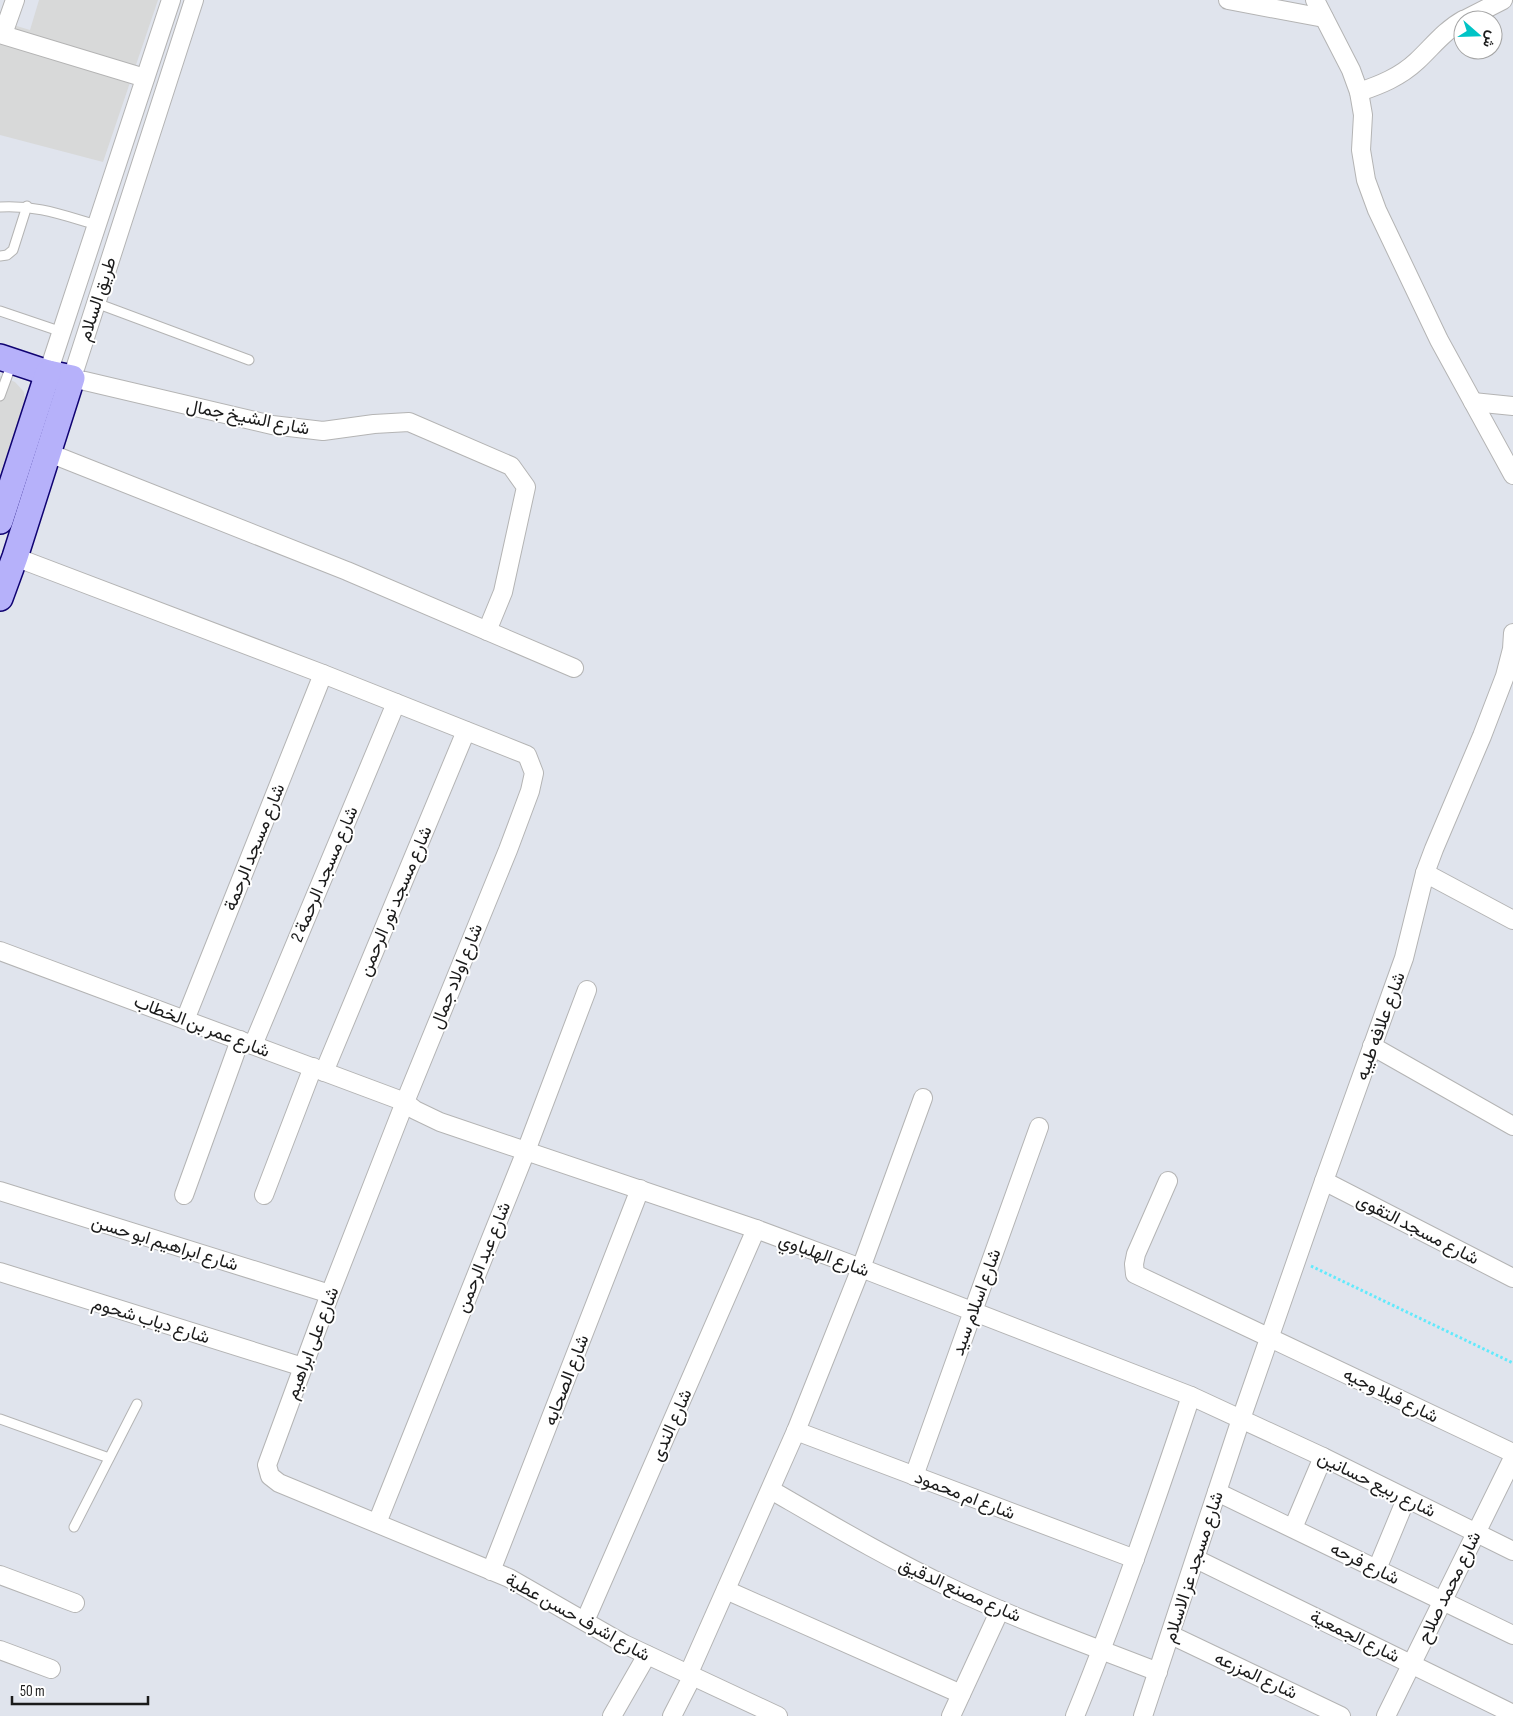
<svg xmlns="http://www.w3.org/2000/svg" width="1513" height="1716" font-family="'Sofia Sans Condensed',Vazirmatn,sans-serif">
	<rect width="100%" height="100%" fill="#e0e4ed"/>
	<g fill="#d8d9d9">
		<path d="M39,0H158L103,162L0,135V21L30,30Z"/>
		<path d="M0,376L15,382L24,392L25,399L24,406L0,474Z"/>
	</g>
	<g fill="none" stroke-linecap="round" stroke-linejoin="round">
		<defs>
			<g id="lane">
				<path d="M0,207C37,205 62,215 97,225"/>
				<path d="M0,256L7,255L13,250L27,206"/>
				<path d="M96,303L249,360"/>
				<path d="M0,311L62,332"/>
				<path d="M0,396L12,363"/>
				<path d="M0,1419L109,1458"/>
				<path d="M74,1527L137,1404"/>
			</g>
			<g id="street">
				<path d="M194,0L72,378L272,425L323,431L374,424L409,422L511,466L526,487L503,592L487,631"/>
				<path d="M1228,0L1324,18"/>
				<path d="M1315,0L1351,70L1359,92L1363,115L1361,150L1366,180L1377,210L1439,340L1513,475"/>
				<path d="M1464,20L1503,0"/>
				<path d="M0,34L145,78"/>
				<path d="M3,34L15,0"/>
				<path d="M1359,92C1380,85 1400,77 1417,61C1432,47 1445,30 1463,20"/>
				<path d="M48,373L171,0"/>
				<path d="M1473,402L1513,406"/>
				<path d="M49,453L347,571L574,668"/>
				<path d="M15,557L323,674L527,755L534,773L530,791L508,850L405,1102L330,1294L267,1465L270,1476L279,1483L509,1578L624,1644L778,1716"/>
				<path d="M1425,873L1513,920"/>
				<path d="M0,951L405,1102L415,1110L440,1122L756,1229L861,1268L1191,1396L1323,1457L1513,1551"/>
				<path d="M185,1020L323,674"/>
				<path d="M253,1045L396,703"/>
				<path d="M1372,1046L1513,1126"/>
				<path d="M324,1072L466,731"/>
				<path d="M1168,1181L1136,1254L1134,1264L1135,1274L1513,1453"/>
				<path d="M1324,1181L1513,1278"/>
				<path d="M0,1191L330,1294"/>
				<path d="M184,1195L240,1040"/>
				<path d="M264,1195L313,1067"/>
				<path d="M0,1272L303,1367"/>
				<path d="M796,1431L1135,1559"/>
				<path d="M914,1476L1039,1127"/>
				<path d="M771,1490C830,1524 889,1559 951,1588C1018,1620 1089,1645 1158,1672"/>
				<path d="M1217,1492L1513,1635"/>
				<path d="M377,1523L526,1151L587,990"/>
				<path d="M1293,1528L1323,1457"/>
				<path d="M1196,1559L1513,1714"/>
				<path d="M1377,1569L1406,1499"/>
				<path d="M491,1571L640,1189"/>
				<path d="M0,1575L75,1603"/>
				<path d="M726,1590L961,1694"/>
				<path d="M585,1621L756,1229"/>
				<path d="M1171,1635L1341,1716"/>
				<path d="M0,1650L51,1669"/>
				<path d="M688,1675L796,1431L861,1268L923,1098"/>
				<path d="M612,1716L647,1655"/>
				<path d="M672,1716L692,1677"/>
				<path d="M951,1716L1000,1610"/>
				<path d="M1075,1716C1118,1611 1155,1504 1191,1396"/>
				<path d="M1143,1716L1241,1419L1324,1181L1404,958L1425,873L1434,849L1482,736L1505,676L1512,649L1513,633"/>
				<path d="M1386,1716L1513,1458"/>
			</g>
			<g id="secondary">
				<path d="M0,357L48,373L72,378L15,557L0,598"/>
				<path d="M0,521L48,373"/>
			</g>
		</defs>
		<use href="#lane" stroke="#b4b4b4" stroke-width="11"/>
		<use href="#street" stroke="#b4b4b4" stroke-width="20"/>
		<use href="#secondary" stroke="#100372" stroke-width="28"/>
		<path stroke="#62eafc" stroke-width="3" stroke-dasharray="2.5 2.5" stroke-linecap="butt" d="M1311,1266L1513,1363"/>
		<use href="#lane" stroke="#fff" stroke-width="9"/>
		<use href="#street" stroke="#fff" stroke-width="18"/>
		<use href="#secondary" stroke="#b6b1fa" stroke-width="25"/>
	</g>
	<g text-anchor="middle" stroke-width="4" stroke-linejoin="round" paint-order="stroke">
		<g font-size="18" fill="#1b1b1b" stroke="#fff">
			<text transform="translate(97 299) rotate(-72)" y="6">طريق السلام</text>
			<text transform="translate(248 417) rotate(11)" y="6">شارع الشيخ جمال</text>
			<text transform="translate(254 847) rotate(-68)" y="6">شارع مسجد الرحمة</text>
			<text transform="translate(324 874) rotate(-67)" y="6">شارع مسجد الرحمة 2</text>
			<text transform="translate(395 901) rotate(-67)" y="6">شارع مسجد نور الرحمن</text>
			<text transform="translate(456 976) rotate(-68)" y="6">شارع اولاد جمال</text>
			<text transform="translate(202 1026) rotate(21)" y="6">شارع عمر بن الخطاب</text>
			<text transform="translate(1380 1026) rotate(-70)" y="6">شارع علافه طيبه</text>
			<text transform="translate(1418 1229) rotate(27)" y="6">شارع مسجد التقوى</text>
			<text transform="translate(165 1243) rotate(17)" y="6">شارع ابراهيم ابو حسن</text>
			<text transform="translate(824 1255) rotate(20)" y="6">شارع الهلباوي</text>
			<text transform="translate(483 1257) rotate(-68)" y="6">شارع عبد الرحمن</text>
			<text transform="translate(976 1302) rotate(-70)" y="6">شارع اسلام سيد</text>
			<text transform="translate(151 1320) rotate(17)" y="6">شارع دياب شحوم</text>
			<text transform="translate(312 1343) rotate(-69)" y="6">شارع على ابراهيم</text>
			<text transform="translate(566 1380) rotate(-69)" y="6">شارع الصحابه</text>
			<text transform="translate(1391 1395) rotate(26)" y="6">شارع فيلا وجيه</text>
			<text transform="translate(671 1425) rotate(-66)" y="6">شارع الندى</text>
			<text transform="translate(1377 1484) rotate(26)" y="6">شارع ربيع حسانين</text>
			<text transform="translate(965 1495) rotate(21)" y="6">شارع ام محمود</text>
			<text transform="translate(1365 1563) rotate(26)" y="6">شارع فرحه</text>
			<text transform="translate(1193 1567) rotate(-72)" y="6">شارع مسجد عز الاسلام</text>
			<text transform="translate(1449 1587) rotate(-64)" y="6">شارع محمد صلاح</text>
			<text transform="translate(960 1590) rotate(24)" y="6">شارع مصنع الدقيق</text>
			<text transform="translate(578 1617) rotate(29)" y="6">شارع اشرف حسن عطية</text>
			<text transform="translate(1355 1636) rotate(26)" y="6">شارع الجمعية</text>
			<text transform="translate(1256 1675) rotate(25)" y="6">شارع المزرعه</text>
		</g>
	</g>
	<g transform="translate(1478 35) rotate(110)"><circle r="24" fill="#ffffff" stroke="#a4a4a4"/>
	<path d="M0-4L9 19L0 12L-9 19Z" fill="#00c4c6"/>
	<text y="-8" font-size="14" font-weight="bold" text-anchor="middle" fill="#1b1b1b">ش</text>
	</g>
	<path d="M12 1696v8h136v-8" fill="none" stroke="#1b1b1b" stroke-width="2.5"/>
	<text x="20" y="1696" font-size="15" fill="#1b1b1b" stroke="#ffffff" stroke-width="4" paint-order="stroke">50 m</text>
</svg>
